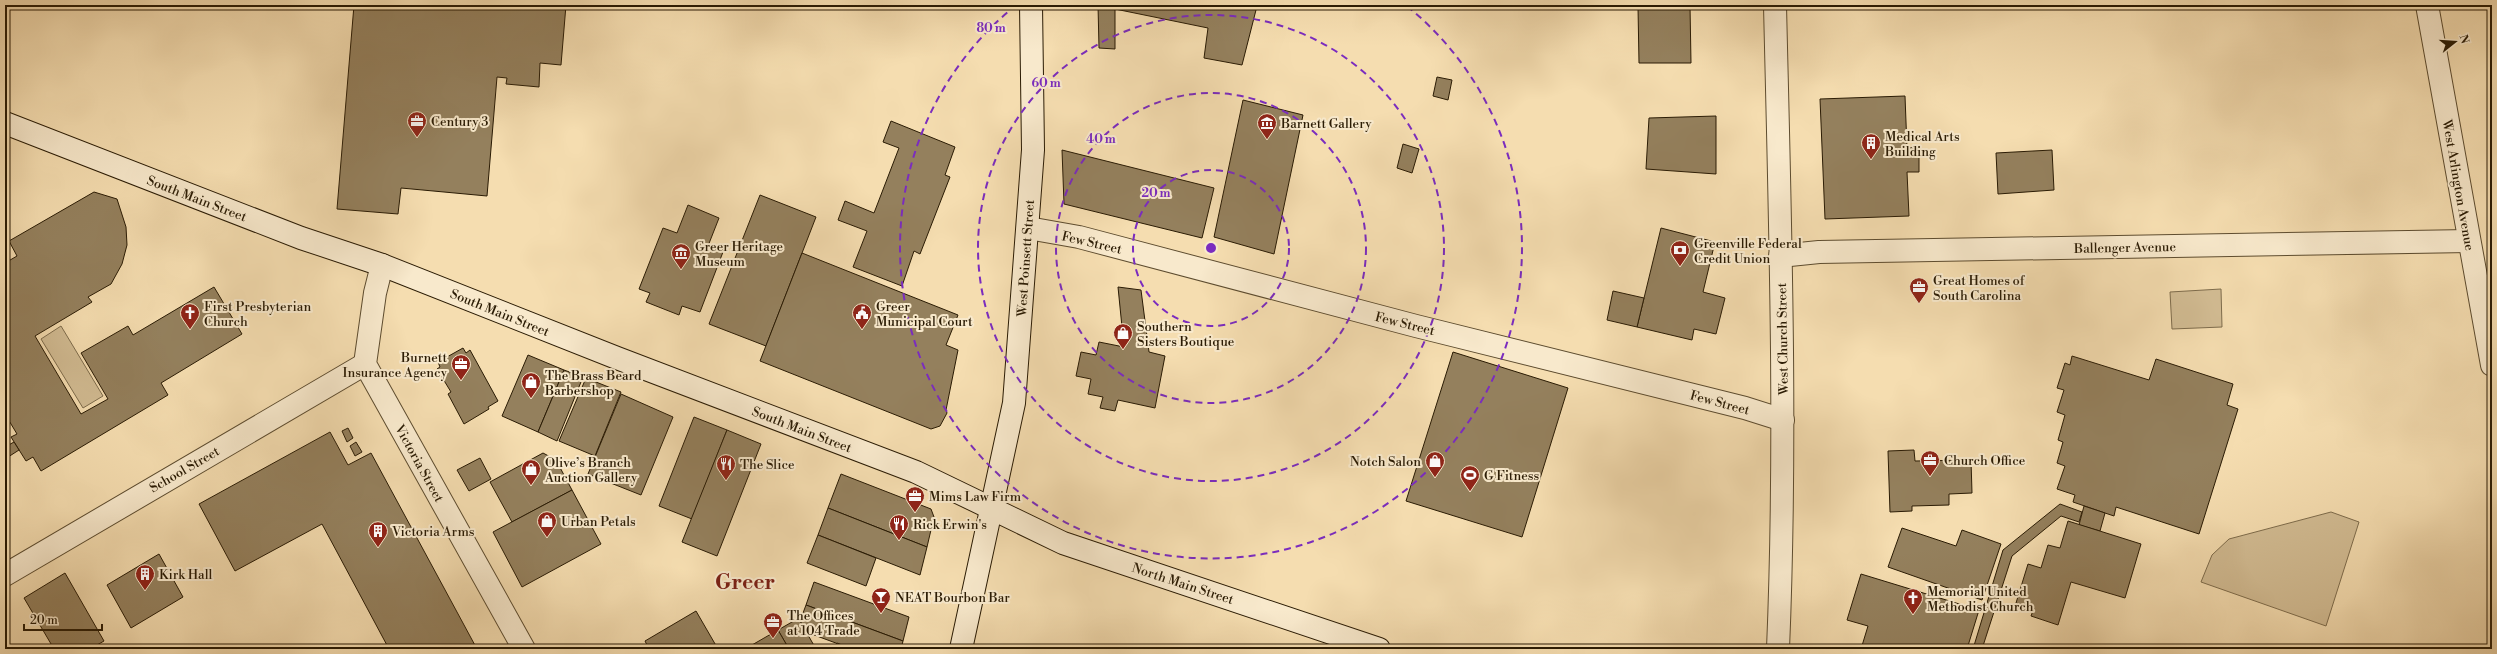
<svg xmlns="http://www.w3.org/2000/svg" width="2497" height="654" font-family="'Libre Bodoni',serif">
	<rect width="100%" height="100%" fill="#f5ddb0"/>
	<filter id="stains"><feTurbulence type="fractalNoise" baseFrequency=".005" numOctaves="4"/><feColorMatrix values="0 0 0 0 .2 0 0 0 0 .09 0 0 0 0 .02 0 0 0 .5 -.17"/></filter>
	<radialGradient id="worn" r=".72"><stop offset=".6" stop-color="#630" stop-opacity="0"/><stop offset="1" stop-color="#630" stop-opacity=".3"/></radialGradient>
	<g fill="#d2bc93" stroke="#7e6c4c">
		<path d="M2221,289L2222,327L2172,329L2170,292Z"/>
		<path d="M61,326L103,396L83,408L41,339Z"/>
		<path d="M2331,512L2359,522L2326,626L2201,582L2212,555L2229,539Z"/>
	</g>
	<g fill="#94805d" stroke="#2a1b04">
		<path d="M354,5H566L561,65L540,63L539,87L506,84L507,78L497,77L487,196L401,188L398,214L337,209Z"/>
		<path d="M1098,5H1253L1257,6L1242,65L1204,58L1208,28L1115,9V49L1099,48Z"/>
		<path d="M1855,5H1934L1855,7Z"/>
		<path d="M1690,6L1691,63H1639L1638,7Z"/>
		<path d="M1437,77L1452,80L1448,100L1433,96Z"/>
		<path d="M1905,96L1907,148L1919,147V172H1907L1909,216L1825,219L1820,99Z"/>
		<path d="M1243,100L1303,115L1274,254L1214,237Z"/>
		<path d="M1716,116V174L1646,169L1649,118Z"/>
		<path d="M891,121L955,147L945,175L950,177L920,254L914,251L902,286L853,267L867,231L838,220L845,201L874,213L899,148L883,142Z"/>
		<path d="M1403,144L1419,149L1412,173L1397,168Z"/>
		<path d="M1062,150L1214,188L1202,238L1064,204Z"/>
		<path d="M2052,150L2054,190L1998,194L1996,153Z"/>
		<path d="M94,192L117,199L126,227L127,245L122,264L111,284L88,297L92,302L35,336L81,414L108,399L81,353L128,326L133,335L214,287L242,334L161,383L168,395L41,471L33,457L26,461L11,437L17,434L5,414V263L17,256L9,241Z"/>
		<path d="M760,195L816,217L766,346L709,324Z"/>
		<path d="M688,205L719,218L708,246L723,252L700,312L682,306L679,315L646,302L650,293L639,289L663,228L677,233Z"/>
		<path d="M1661,228L1715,242L1703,292L1725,298L1716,334L1694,329L1692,340L1637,327Z"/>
		<path d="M802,253L958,315L946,345L958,350L946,410L947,413L940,426L931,429L760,361Z"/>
		<path d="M1118,287L1141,290L1149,352L1165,356L1155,408L1118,400L1115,411L1100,408L1103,397L1088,394L1091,379L1076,376L1081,352L1096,355L1099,342L1124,347Z"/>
		<path d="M1613,291L1644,298L1637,327L1607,320Z"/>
		<path d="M463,348L466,353L470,350L498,401L488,407L489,409L464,424L448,394L451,392L437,369L440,367L438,362Z"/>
		<path d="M1453,352L1568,388L1522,537L1406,501Z"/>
		<path d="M528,355L564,370L538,432L502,416Z"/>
		<path d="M2072,356L2149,380L2156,359L2233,384L2227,405L2238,409L2199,534L2116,507L2114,516L2105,513L2073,502L2075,495L2057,489L2065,466L2057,463L2063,442L2058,440L2065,415L2057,412L2064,390L2057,388L2065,363L2070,365Z"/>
		<path d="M564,370L583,377L557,441L538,432Z"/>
		<path d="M586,378L621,392L595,456L559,441Z"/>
		<path d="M621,394L673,417L641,495L588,474Z"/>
		<path d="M694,417L727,430L692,519L659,506Z"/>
		<path d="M348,428L353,438L347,442L342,431Z"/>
		<path d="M727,430L761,444L717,556L682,542Z"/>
		<path d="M330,432L348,465L371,453L477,649H389L322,524L235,571L199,504Z"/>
		<path d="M14,442L19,450L5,459V447Z"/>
		<path d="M356,442L362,452L355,456L350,446Z"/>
		<path d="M1914,450L1915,461L1971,460L1972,493L1949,494V505L1912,506V511L1890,512L1888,451Z"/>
		<path d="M543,453L556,460L572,490L512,522L490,482Z"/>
		<path d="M480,458L491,479L469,491L457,470Z"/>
		<path d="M841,474L931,509L934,517L927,547L828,508Z"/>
		<path d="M572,490L601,544L522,587L493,532Z"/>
		<path d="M2060,504L2082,512L2079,522L2061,516L2012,556L1982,649H1973L2003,550Z"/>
		<path d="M2084,506L2105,513L2100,531L2079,525Z"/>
		<path d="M828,508L927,547L920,575L818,535Z"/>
		<path d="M2068,521L2141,544L2125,598L2071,582L2058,625L2031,616L2034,608L2016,603L2028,564L2041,568L2048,545L2060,548Z"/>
		<path d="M1902,528L1956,546L1962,530L2001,544L1982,600L1888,567Z"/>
		<path d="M818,535L876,558L866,586L807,563Z"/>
		<path d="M159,554L183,597L131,628L107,585Z"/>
		<path d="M65,573L104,641L90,649H54L24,598Z"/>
		<path d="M1861,574L1979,610L1967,649H1938L1927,646L1926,649H1861L1868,626L1847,620Z"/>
		<path d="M814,582L909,617L903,641L806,605Z"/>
		<path d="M806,605L903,641L901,649H852L806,632L800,621Z"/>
		<path d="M696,611L718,649H649L645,641Z"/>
		<path d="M799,618L800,621L816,649H789L778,630Z"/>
		<path d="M778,630L789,649H745Z"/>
		<path d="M837,643L852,649H832Z"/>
	</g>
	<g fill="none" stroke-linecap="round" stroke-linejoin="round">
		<defs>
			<g id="minor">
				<path d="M1775,5C1780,220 1787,434 1778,649"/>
				<path d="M2427,5L2492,365"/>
				<path d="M1028,228L1079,237L1416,326L1745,408L1783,420"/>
				<path d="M1780,256L1819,252L2469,241"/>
				<path d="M382,265L375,293L365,364L524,649"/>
				<path d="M5,575L365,364"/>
			</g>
			<g id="secondary">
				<path d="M5,123L301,238L382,265L617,358L916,472L1063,543L1379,649"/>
				<path d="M961,649L1014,403L1033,150L1031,5"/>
			</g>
		</defs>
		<use href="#minor" stroke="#5d4c2f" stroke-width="24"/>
		<use href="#secondary" stroke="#2a1b04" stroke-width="24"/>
		<use href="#minor" stroke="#f8e9cc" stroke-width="22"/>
		<use href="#secondary" stroke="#f8e9cc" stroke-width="22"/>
	</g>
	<g fill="none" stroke="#7b2cbf" stroke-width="2" stroke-dasharray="7 5">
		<circle cx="1211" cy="248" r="78"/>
		<circle cx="1211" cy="248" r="155"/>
		<circle cx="1211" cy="248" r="233"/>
		<path d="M1407 6A311 311 0 1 1 1015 6"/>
	</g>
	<defs>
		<symbol id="office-pin" viewBox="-11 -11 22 30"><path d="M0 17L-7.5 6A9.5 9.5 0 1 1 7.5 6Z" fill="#8f2418" stroke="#f8e9cc"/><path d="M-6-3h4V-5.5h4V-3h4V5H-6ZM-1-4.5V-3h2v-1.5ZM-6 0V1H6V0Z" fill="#fff"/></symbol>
		<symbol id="museum-pin" viewBox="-11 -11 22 30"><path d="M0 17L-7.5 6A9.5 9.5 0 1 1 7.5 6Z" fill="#8f2418" stroke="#f8e9cc"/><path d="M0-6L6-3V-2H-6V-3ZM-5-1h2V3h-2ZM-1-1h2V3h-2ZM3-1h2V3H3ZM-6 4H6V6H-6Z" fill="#fff"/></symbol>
		<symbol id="building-pin" viewBox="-11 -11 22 30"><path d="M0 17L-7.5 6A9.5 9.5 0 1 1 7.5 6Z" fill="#8f2418" stroke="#f8e9cc"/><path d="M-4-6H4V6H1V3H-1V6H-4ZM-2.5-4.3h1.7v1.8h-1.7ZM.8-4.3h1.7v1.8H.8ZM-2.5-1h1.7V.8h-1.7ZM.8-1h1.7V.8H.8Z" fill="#fff"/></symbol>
		<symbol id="bank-pin" viewBox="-11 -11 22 30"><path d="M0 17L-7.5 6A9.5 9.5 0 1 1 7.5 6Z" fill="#8f2418" stroke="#f8e9cc"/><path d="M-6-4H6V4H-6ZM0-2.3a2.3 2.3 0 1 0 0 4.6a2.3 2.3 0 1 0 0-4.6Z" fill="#fff"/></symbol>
		<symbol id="church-pin" viewBox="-11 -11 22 30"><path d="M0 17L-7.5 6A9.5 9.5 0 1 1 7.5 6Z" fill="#8f2418" stroke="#f8e9cc"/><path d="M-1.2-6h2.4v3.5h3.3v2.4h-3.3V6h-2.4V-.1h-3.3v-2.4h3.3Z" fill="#fff"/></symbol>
		<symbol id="civic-pin" viewBox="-11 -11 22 30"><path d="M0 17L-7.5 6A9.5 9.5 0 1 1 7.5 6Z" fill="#8f2418" stroke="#f8e9cc"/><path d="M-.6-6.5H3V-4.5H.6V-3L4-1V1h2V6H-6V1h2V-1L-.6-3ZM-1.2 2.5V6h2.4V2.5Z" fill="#fff"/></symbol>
		<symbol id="shop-pin" viewBox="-11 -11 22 30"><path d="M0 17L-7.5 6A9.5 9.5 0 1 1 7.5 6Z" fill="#8f2418" stroke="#f8e9cc"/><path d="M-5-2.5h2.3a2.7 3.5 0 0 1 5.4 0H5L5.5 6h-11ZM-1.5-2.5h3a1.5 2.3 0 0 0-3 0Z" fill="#fff"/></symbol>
		<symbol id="restaurant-pin" viewBox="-11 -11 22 30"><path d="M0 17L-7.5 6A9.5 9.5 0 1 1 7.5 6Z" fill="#8f2418" stroke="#f8e9cc"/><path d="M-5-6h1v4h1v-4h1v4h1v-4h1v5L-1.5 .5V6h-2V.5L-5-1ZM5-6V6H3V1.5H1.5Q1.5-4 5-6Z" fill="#fff"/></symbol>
		<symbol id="stadium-pin" viewBox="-11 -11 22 30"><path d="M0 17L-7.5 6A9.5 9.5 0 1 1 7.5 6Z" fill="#8f2418" stroke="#f8e9cc"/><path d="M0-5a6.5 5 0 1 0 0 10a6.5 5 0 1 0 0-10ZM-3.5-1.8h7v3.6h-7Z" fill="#fff"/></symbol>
		<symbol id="bar-pin" viewBox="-11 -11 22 30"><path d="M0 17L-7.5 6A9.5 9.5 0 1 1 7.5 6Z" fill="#8f2418" stroke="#f8e9cc"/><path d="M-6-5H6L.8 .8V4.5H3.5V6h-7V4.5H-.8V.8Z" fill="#fff"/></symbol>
	</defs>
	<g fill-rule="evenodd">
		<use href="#office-pin" x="406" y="110" width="22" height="30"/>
		<use href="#museum-pin" x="1256" y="112" width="22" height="30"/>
		<use href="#building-pin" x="1860" y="132" width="22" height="30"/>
		<use href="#bank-pin" x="1669" y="239" width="22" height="30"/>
		<use href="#museum-pin" x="670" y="242" width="22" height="30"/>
		<use href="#office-pin" x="1908" y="276" width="22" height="30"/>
		<use href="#church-pin" x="179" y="302" width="22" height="30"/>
		<use href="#civic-pin" x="851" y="302" width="22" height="30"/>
		<use href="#shop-pin" x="1112" y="322" width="22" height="30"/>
		<use href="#office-pin" x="450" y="353" width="22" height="30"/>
		<use href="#shop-pin" x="520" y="371" width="22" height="30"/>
		<use href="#office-pin" x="1919" y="449" width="22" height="30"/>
		<use href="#shop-pin" x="1424" y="450" width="22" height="30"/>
		<use href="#restaurant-pin" x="715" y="453" width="22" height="30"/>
		<use href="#shop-pin" x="520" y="458" width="22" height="30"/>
		<use href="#stadium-pin" x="1459" y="464" width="22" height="30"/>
		<use href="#office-pin" x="904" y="485" width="22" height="30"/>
		<use href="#shop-pin" x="536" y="510" width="22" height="30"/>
		<use href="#restaurant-pin" x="888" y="513" width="22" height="30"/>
		<use href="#building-pin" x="367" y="520" width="22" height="30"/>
		<use href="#building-pin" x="134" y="563" width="22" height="30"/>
		<use href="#bar-pin" x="870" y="586" width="22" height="30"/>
		<use href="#church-pin" x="1902" y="587" width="22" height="30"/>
		<use href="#office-pin" x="762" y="611" width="22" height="30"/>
	</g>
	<g text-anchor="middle" stroke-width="4" stroke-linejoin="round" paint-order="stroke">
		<g font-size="13" fill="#2a1b04" stroke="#f8e9cc" text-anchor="start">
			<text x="431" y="126">Century 3</text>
			<text x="1281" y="128">Barnett Gallery</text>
			<text x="1885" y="141">Medical Arts<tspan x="1885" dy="15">Building</tspan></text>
			<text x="1694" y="248">Greenville Federal<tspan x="1694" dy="15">Credit Union</tspan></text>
			<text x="695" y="251">Greer Heritage<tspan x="695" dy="15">Museum</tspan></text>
			<text x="1933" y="285">Great Homes of<tspan x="1933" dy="15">South Carolina</tspan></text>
			<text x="204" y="311">First Presbyterian<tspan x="204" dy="15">Church</tspan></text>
			<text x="876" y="311">Greer<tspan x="876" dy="15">Municipal Court</tspan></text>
			<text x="1137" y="331">Southern<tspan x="1137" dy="15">Sisters Boutique</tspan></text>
			<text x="447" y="362" text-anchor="end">Burnett<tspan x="447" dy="15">Insurance Agency</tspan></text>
			<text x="545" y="380">The Brass Beard<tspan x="545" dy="15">Barbershop</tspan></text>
			<text x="1944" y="465">Church Office</text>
			<text x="1421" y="466" text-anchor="end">Notch Salon</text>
			<text x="545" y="467">Olive’s Branch<tspan x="545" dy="15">Auction Gallery</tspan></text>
			<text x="740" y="469">The Slice</text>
			<text x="1484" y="480">G Fitness</text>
			<text x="929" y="501">Mims Law Firm</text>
			<text x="561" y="526">Urban Petals</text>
			<text x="913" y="529">Rick Erwin's</text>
			<text x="392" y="536">Victoria Arms</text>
			<text x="159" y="579">Kirk Hall</text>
			<text x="1927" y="596">Memorial United<tspan x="1927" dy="15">Methodist Church</tspan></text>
			<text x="895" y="602">NEAT Bourbon Bar</text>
			<text x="787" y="620">The Offices<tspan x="787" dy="15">at 104 Trade</tspan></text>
		</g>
		<g font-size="13" fill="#2a1b04" stroke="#f8e9cc">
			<text transform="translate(2459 185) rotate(80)" y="5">West Arlington Avenue</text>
			<text transform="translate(197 198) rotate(21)" y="5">South Main Street</text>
			<text transform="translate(1092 242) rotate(13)" y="5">Few Street</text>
			<text transform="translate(2125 247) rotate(-1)" y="5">Ballenger Avenue</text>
			<text transform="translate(1025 258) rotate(-86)" y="5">West Poinsett Street</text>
			<text transform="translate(500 312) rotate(22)" y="5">South Main Street</text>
			<text transform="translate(1405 323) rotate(14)" y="5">Few Street</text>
			<text transform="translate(1782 339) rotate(-91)" y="5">West Church Street</text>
			<text transform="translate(1720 402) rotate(15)" y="5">Few Street</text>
			<text transform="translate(802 429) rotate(21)" y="5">South Main Street</text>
			<text transform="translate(420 463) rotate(61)" y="5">Victoria Street</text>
			<text transform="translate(184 469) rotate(-30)" y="5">School Street</text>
			<text transform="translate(1183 583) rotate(18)" y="5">North Main Street</text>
		</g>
		<g font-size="21" font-weight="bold" fill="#7a1f14" stroke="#f8e9cc">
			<text x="745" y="589">Greer</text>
		</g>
	</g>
	<circle cx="1211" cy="248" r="6" fill="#7b2cbf" stroke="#f8e9cc" stroke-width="2"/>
	<g font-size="12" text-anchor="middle" font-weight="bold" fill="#7b2cbf" stroke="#f8e9cc" stroke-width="4" stroke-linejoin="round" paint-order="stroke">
		<text x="991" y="32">80 m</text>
		<text x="1046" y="87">60 m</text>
		<text x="1101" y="143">40 m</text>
		<text x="1156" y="197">20 m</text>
	</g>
	<rect width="2497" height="654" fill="none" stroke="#f5ddb0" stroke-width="20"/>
	<rect x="6" y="6" width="2485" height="642" fill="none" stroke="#2a1b04" stroke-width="2"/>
	<rect x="10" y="10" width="2477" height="634" fill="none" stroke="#2a1b04"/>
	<g transform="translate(2455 42) rotate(73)" stroke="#f8e9cc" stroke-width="3" paint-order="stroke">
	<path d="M0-3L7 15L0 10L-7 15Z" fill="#2a1b04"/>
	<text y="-6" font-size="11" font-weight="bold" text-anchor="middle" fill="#2a1b04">N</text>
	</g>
	<path d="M24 624v6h78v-6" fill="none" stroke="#2a1b04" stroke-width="2"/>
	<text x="30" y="624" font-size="12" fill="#2a1b04" stroke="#f8e9cc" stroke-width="3" paint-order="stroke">20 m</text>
	<rect width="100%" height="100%" filter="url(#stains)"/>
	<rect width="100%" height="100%" fill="url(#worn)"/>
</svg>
